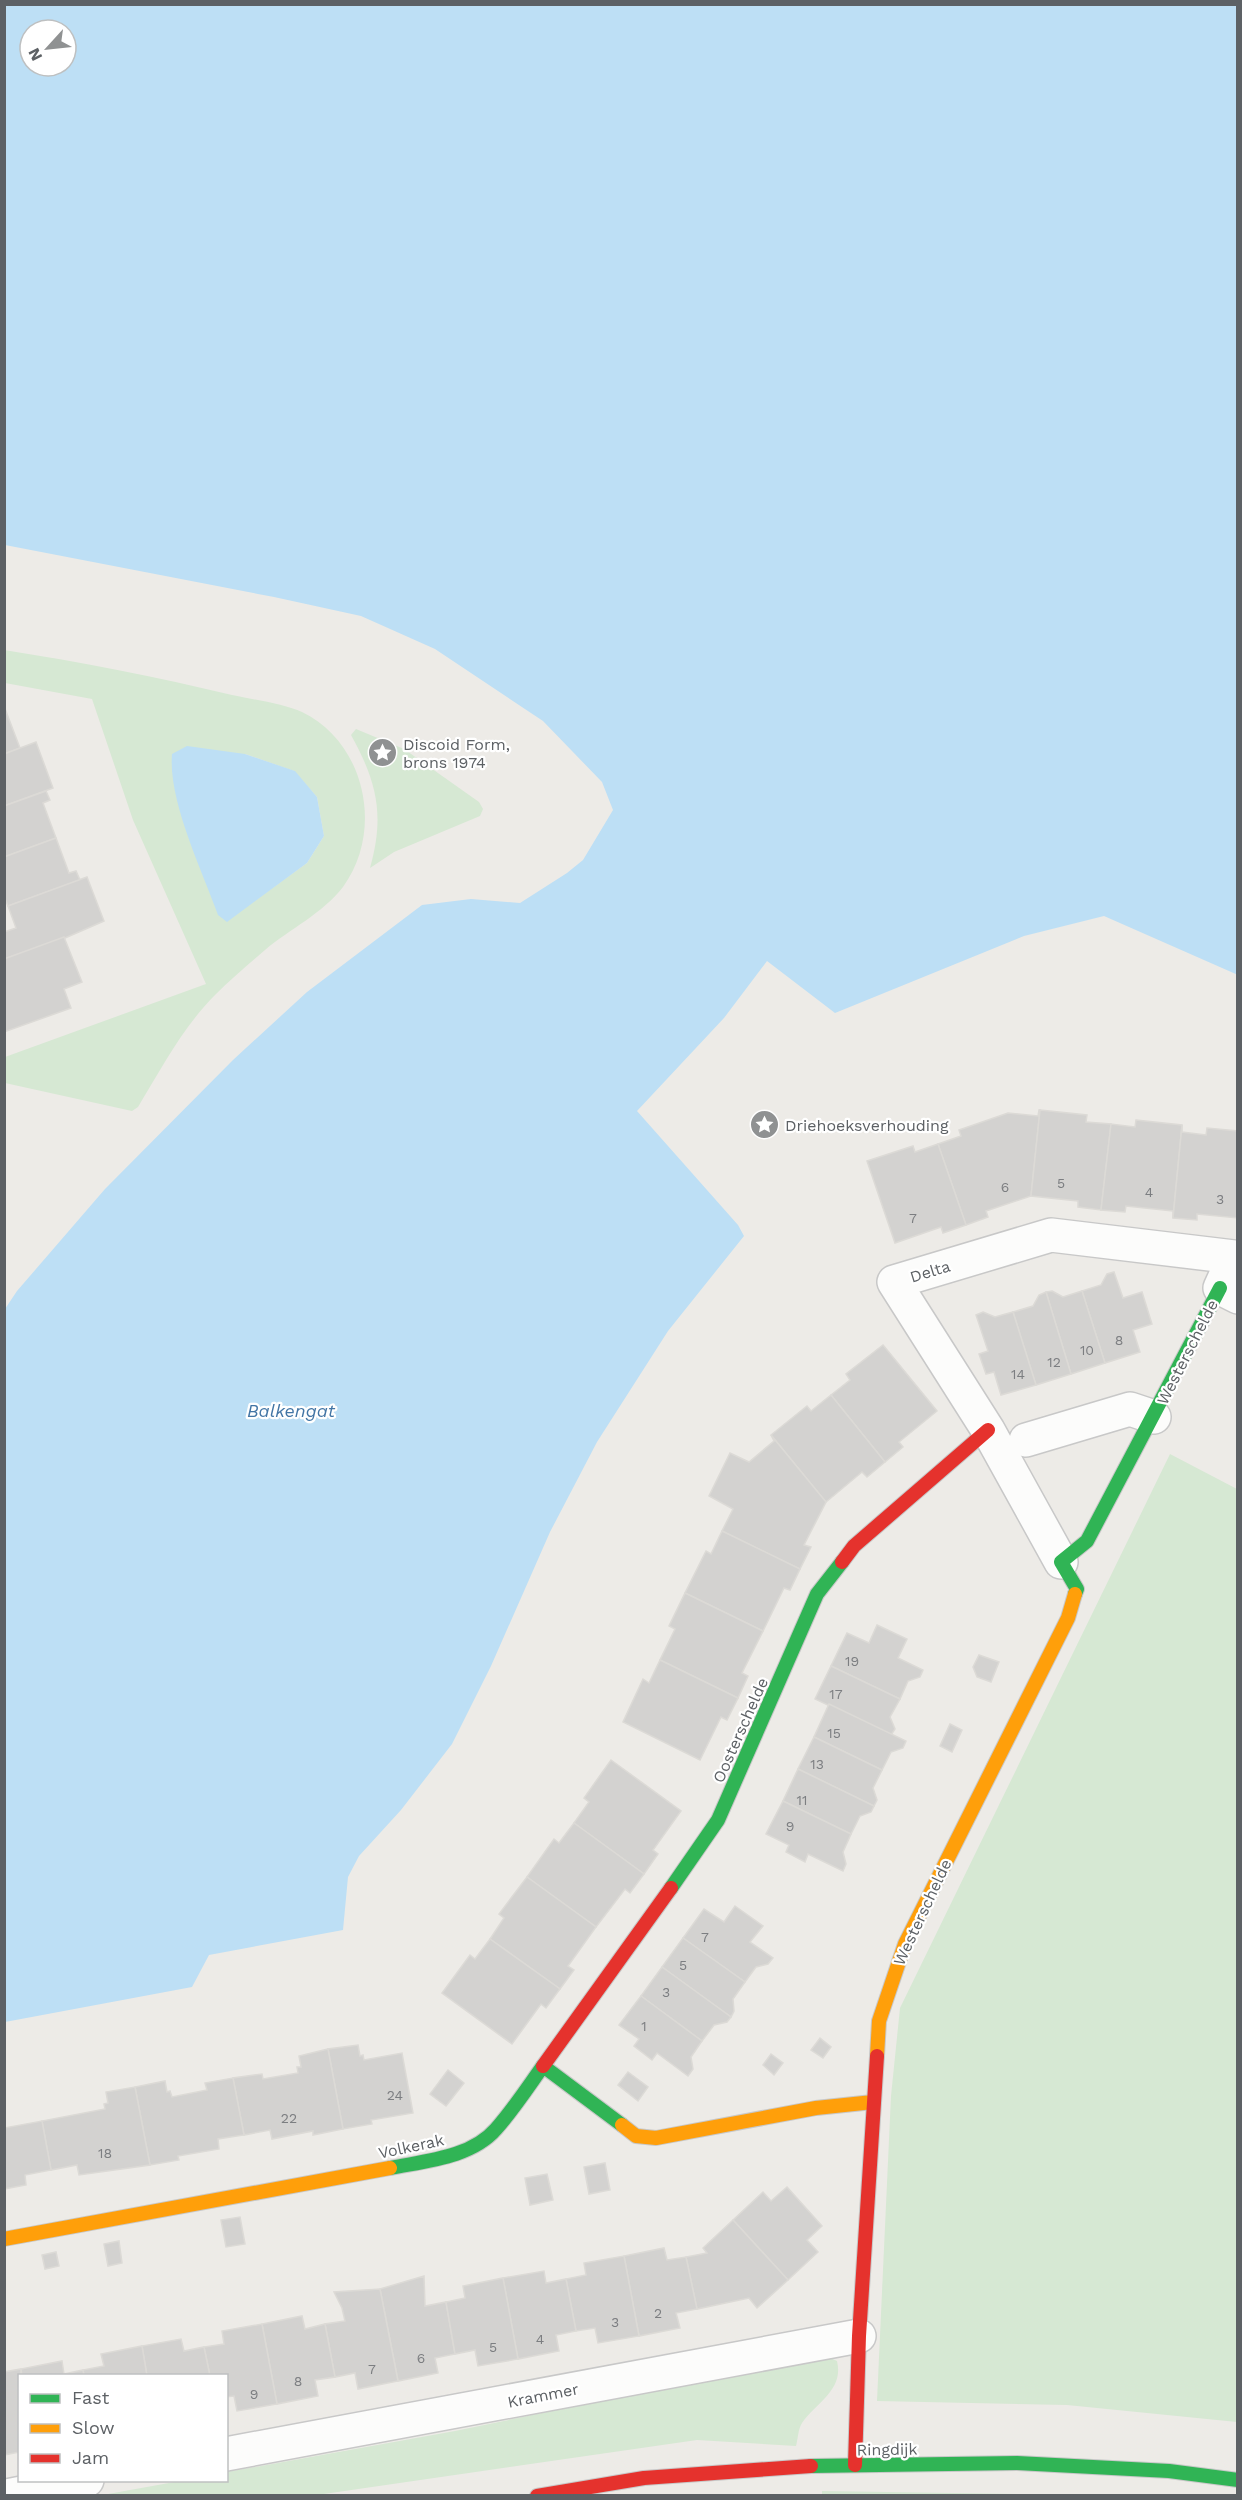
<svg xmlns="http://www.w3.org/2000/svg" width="1242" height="2500" font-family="'Work Sans',sans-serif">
	<rect width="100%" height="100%" fill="#edebe7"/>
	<g fill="#d6e8d3" fill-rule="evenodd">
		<path d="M4,650C81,662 157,677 232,695C251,699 285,704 302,712C366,743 384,831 343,887C323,913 290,929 265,950C248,965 231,979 215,995C183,1027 161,1069 138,1107L132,1111L5,1083V1057L206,984L133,820L92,699L5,683ZM245,754L294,771L317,797L324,836L307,863L235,915Z"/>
		<path d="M356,729L404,749L479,802L483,809L480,816L394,852L370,868C385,815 377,782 351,735Z"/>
		<path d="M1170,1454L1237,1489V2422L1067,2405L877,2401L891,2096L900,2008Z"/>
		<path d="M824,2355L837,2361C844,2390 817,2402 802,2423C798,2429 798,2439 796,2446L697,2440L317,2495L97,2496L180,2481L226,2480L227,2472L455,2431Z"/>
		<path d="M822,2491L1089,2495L822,2496Z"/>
	</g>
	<g fill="#bddff5" fill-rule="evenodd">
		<path d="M5,4L1237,5L1238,975L1104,916L1024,936L835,1013L767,961L724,1018L637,1111L738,1225L744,1236L668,1331L597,1442L550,1532L491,1666L452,1744L401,1810L359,1856L348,1877L343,1930L209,1955L192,1987L5,2022V1309L17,1291L105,1189L233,1060L307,992L422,905L471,899L520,903L567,873L583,860L613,810L602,782L543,721L435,649L361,616L274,597L5,545ZM30,30H66V66H30Z"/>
		<path d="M187,746L245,754L295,771L317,797L324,836L307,863L227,922L218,915C202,870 168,801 172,754Z"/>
	</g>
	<g fill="#d3d2d0" stroke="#dcdad6" stroke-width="1.5">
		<path d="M4,706L20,748L4,754Z"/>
		<path d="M36,742L53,788L4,806V754Z"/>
		<path d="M46,791L50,800L43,803L56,838L4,857V806Z"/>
		<path d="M56,838L69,873L76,871L80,880L8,906L4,896V857Z"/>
		<path d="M87,877L104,921L65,938L4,959V932L16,928L8,906Z"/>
		<path d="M64,937L82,982L64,989L71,1008L4,1032V959Z"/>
		<path d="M1039,1110H1040L1031,1196L986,1211L988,1217L966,1225L938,1144L961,1136L959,1130L1008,1113L1038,1116Z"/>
		<path d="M1040,1110L1087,1115L1086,1122L1111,1124L1101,1210L1078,1207V1201L1031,1196Z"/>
		<path d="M1136,1120L1182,1125L1173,1218V1211L1126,1206L1125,1212L1101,1210L1111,1124L1135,1127Z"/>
		<path d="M1182,1125V1132L1206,1135L1207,1128L1238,1131V1218L1197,1214V1220L1173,1218Z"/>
		<path d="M938,1144L966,1225L943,1233L941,1227L895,1243L867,1161L913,1146L915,1152Z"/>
		<path d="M1114,1272L1123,1298L1142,1292L1152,1324L1133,1330L1140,1352L1105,1363L1082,1291L1101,1285L1107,1274Z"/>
		<path d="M1052,1291L1063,1297L1082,1291L1105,1363L1071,1374L1046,1292Z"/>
		<path d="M1046,1292L1071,1374L1036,1385L1013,1312L1033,1306L1039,1295Z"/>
		<path d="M983,1312L995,1317L1013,1312L1036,1385L1001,1395L994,1372L986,1374L979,1354L988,1351L976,1315Z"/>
		<path d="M883,1345L937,1411L899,1442L903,1447L885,1462L831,1395L850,1380L846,1374Z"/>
		<path d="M831,1395L885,1462L867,1477L862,1472L826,1502L771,1435L807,1406L811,1411Z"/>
		<path d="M771,1435L826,1502L804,1545L811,1547L800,1569L722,1531L733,1509L709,1496L730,1453L749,1462L774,1441Z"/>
		<path d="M722,1531L800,1569L790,1590L784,1588L763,1631L685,1593L706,1551L711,1554Z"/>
		<path d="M685,1593L763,1631L742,1673L748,1676L738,1698L660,1660L675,1629L669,1626Z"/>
		<path d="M877,1625L907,1639L898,1658L923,1670L920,1677L908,1681L900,1699L831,1666L847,1633L869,1643Z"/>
		<path d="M979,1655L999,1662L991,1682L977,1677L973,1667Z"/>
		<path d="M660,1660L738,1698L727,1720L721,1717L700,1760L623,1722L643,1679L649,1683Z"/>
		<path d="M831,1666L900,1699L890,1717L895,1729L891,1735L815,1699Z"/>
		<path d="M829,1704L906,1741L903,1748L891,1752L882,1770L814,1737Z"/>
		<path d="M950,1724L962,1730L952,1752L940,1746Z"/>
		<path d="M814,1737L882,1770L873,1788L877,1800L874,1806L798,1769Z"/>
		<path d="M611,1760L681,1811L653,1850L658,1854L644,1874L574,1823L589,1802L584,1798Z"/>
		<path d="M798,1769L874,1806L871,1812L860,1816L851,1834L783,1801Z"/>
		<path d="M783,1801L851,1834L843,1852L846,1864L843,1871L808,1854L805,1862L786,1852L789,1845L766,1834Z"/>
		<path d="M574,1823L644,1874L630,1893L625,1889L596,1927L527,1877L554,1839L559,1843Z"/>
		<path d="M527,1877L596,1927L568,1966L574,1970L560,1989L490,1939L504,1918L499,1914Z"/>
		<path d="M735,1906L763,1926L750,1942L773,1958L768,1964L756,1967L745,1982L683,1938L704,1909L724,1922Z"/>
		<path d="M683,1938L745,1982L733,1999L734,2011L731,2017L662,1967Z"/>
		<path d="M490,1939L560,1989L546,2008L541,2004L512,2044L442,1993L470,1955L475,1959Z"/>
		<path d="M662,1967L731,2017L727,2022L714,2025L702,2041L641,1996Z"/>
		<path d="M641,1996L702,2041L691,2057L693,2069L688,2076L657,2053L652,2060L634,2046L639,2039L619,2025Z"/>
		<path d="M820,2038L831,2047L823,2058L811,2050Z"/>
		<path d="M358,2045L360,2056L363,2055L364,2060L402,2053L413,2113L371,2120L372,2124L343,2129L328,2049Z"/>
		<path d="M328,2049L343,2129L313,2135V2131L272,2139L270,2130L244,2135L233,2078L262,2074L263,2079L298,2073L297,2067H301L299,2056Z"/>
		<path d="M771,2054L783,2063L774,2075L763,2065Z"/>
		<path d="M448,2070L464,2083L446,2106L430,2094Z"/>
		<path d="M628,2072L648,2087L638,2101L618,2085Z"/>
		<path d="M233,2078L244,2135L218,2139L219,2149L178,2156L179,2160L150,2165L135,2087L165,2081L167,2092L170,2091L172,2097L207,2090L205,2083Z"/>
		<path d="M135,2087L150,2165L79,2175L77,2165L51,2170L42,2121L105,2109L104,2104L108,2103L106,2092Z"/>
		<path d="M42,2121L51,2170L25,2175L26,2185L4,2189V2128Z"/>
		<path d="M605,2163L610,2190L589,2194L584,2167Z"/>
		<path d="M547,2174L553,2200L530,2205L525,2178Z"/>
		<path d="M787,2187L822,2226L807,2240L818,2252L788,2280L733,2220L763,2192L771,2201Z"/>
		<path d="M240,2217L245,2244L226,2247L221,2220Z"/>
		<path d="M733,2220L788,2280L757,2308L749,2298L697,2309L686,2257L707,2253L703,2248Z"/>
		<path d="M119,2241L122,2263L108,2266L104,2244Z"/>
		<path d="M664,2248L667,2260L686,2257L697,2309L676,2313L680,2328L639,2336L624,2256Z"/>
		<path d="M56,2252L59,2266L45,2269L42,2255Z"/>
		<path d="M624,2256L639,2336L598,2343L595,2328L576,2331L566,2279L586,2275L584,2263Z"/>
		<path d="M544,2271L546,2283L566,2279L576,2331L556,2335L559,2351L518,2359L503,2278Z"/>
		<path d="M424,2276L425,2306L446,2302L455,2354L435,2358L438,2373L398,2381L380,2289Z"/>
		<path d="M503,2278L518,2359L478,2366L475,2350L455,2354L446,2302L465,2298L463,2286Z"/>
		<path d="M380,2289L398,2381L358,2389L355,2373L335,2377L325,2324L345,2321L342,2308L334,2292Z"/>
		<path d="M302,2316L305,2329L325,2324L335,2377L315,2380L318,2396L277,2404L262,2324Z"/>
		<path d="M262,2324L277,2404L237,2411L234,2396L226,2397V2376H210L204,2347L224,2344L222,2331Z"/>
		<path d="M181,2339L184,2351L204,2347L210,2376H147L142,2346Z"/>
		<path d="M142,2346L147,2376H84L83,2370L104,2366L101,2354Z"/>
		<path d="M62,2361L64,2374L83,2370L84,2376H22L21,2369Z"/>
		<path d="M21,2369L20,2452L4,2455V2372Z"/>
	</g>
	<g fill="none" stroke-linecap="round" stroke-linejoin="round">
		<defs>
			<g id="street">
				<path d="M1026,1440L1130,1409L1154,1417"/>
				<path d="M1061,1562L988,1430L894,1282L1051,1235L1234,1257L1220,1288L1238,1297"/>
				<path d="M226,2454L859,2336"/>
				<path d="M7,2496L87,2480"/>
			</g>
			<g id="fast">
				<path d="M1075,1594L1077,1589L1061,1562L1087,1541L1220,1288"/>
				<path d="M671,1888L718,1820L817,1594L842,1562"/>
				<path d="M390,2168C424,2161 471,2158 496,2129C513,2110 528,2087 543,2066L622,2125"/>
				<path d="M811,2466L1017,2463L1169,2471L1238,2480"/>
			</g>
			<g id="slow">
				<path d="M877,2056L879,2021L905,1944L1068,1618L1075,1594"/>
				<path d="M622,2125L636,2136L656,2138L816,2108L873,2102"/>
				<path d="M4,2239L390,2168"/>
			</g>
			<g id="jam">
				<path d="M842,1562L854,1546L988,1430"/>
				<path d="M543,2066L671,1888"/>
				<path d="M855,2465L859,2336L877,2056"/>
				<path d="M537,2496L644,2478L811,2466"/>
			</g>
		</defs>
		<use href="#street" stroke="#c8c8c8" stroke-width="36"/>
		<use href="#fast" stroke="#c8c8c8" stroke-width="16"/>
		<use href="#slow" stroke="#c8c8c8" stroke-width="16"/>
		<use href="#jam" stroke="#c8c8c8" stroke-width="16"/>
		<use href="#street" stroke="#fcfcfb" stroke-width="33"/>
		<use href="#fast" stroke="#30b455" stroke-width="14"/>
		<use href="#slow" stroke="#ff9f0a" stroke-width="14"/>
		<use href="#jam" stroke="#e5322d" stroke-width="14"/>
	</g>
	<defs>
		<symbol id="sight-disc" viewBox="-11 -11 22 22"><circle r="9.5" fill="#8f9192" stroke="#fff"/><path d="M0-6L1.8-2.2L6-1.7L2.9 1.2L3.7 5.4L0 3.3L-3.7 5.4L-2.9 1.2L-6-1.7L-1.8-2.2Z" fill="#fff"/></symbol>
	</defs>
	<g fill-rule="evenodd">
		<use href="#sight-disc" x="366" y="736" width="33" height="33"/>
		<use href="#sight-disc" x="748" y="1108" width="33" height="33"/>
	</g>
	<g text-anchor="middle" stroke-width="4.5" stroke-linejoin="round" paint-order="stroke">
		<g font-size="14" fill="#7c7e81">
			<text x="1061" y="1188">5</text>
			<text x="1005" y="1192">6</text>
			<text x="1149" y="1197">4</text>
			<text x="1220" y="1204">3</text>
			<text x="913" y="1223">7</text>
			<text x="1119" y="1345">8</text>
			<text x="1087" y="1355">10</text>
			<text x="1054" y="1367">12</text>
			<text x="1018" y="1379">14</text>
			<text x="852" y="1666">19</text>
			<text x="836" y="1699">17</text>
			<text x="834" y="1738">15</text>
			<text x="817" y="1769">13</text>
			<text x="802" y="1805">11</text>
			<text x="790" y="1831">9</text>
			<text x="705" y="1942">7</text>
			<text x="683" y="1970">5</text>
			<text x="666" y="1997">3</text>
			<text x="644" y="2031">1</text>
			<text x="395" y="2100">24</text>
			<text x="289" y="2123">22</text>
			<text x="105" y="2158">18</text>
			<text x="658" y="2318">2</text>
			<text x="615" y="2327">3</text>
			<text x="540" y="2344">4</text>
			<text x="493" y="2352">5</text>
			<text x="421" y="2363">6</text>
			<text x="372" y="2374">7</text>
			<text x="298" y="2386">8</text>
			<text x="254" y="2399">9</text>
		</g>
		<g font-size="16" fill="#5d6165" stroke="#fff" text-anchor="start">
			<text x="403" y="750">Discoid Form,<tspan x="403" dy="18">brons 1974</tspan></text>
			<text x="785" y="1131">Driehoeksverhouding</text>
		</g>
		<g font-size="16" fill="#5d6165" stroke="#fff">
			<text transform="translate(930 1271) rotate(-17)" y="6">Delta</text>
			<text transform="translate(1187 1352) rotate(-63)" y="6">Westerschelde</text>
			<text transform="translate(740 1730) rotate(-66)" y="6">Oosterschelde</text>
			<text transform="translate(922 1912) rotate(-65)" y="6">Westerschelde</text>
			<text transform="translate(411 2146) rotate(-12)" y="6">Volkerak</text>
			<text transform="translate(543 2395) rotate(-11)" y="6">Krammer</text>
			<text transform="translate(887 2449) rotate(-1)" y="6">Ringdijk</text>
		</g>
		<g font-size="18" font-style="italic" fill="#4275a5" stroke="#fff">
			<text x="291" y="1417">Balkengat</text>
		</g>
	</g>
	<rect width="1242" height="2500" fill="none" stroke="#5d6165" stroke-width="12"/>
	<rect x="18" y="2374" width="210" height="108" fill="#ffffff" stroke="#bec0c1" stroke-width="1.5"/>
	<rect x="30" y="2394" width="30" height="9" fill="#30b455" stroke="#bec0c1" stroke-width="1.5"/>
	<text x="72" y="2404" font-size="18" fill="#5d6165">Fast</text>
	<rect x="30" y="2424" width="30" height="9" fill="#ff9f0a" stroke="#bec0c1" stroke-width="1.5"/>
	<text x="72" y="2434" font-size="18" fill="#5d6165">Slow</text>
	<rect x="30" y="2454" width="30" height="9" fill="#e5322d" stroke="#bec0c1" stroke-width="1.5"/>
	<text x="72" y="2464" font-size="18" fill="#5d6165">Jam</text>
	<g transform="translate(48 48) rotate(243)"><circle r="28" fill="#ffffff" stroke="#bec0c1" stroke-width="1.5"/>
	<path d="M0-4.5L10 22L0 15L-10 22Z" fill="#8f9192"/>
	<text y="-9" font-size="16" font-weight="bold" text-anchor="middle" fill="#5d6165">N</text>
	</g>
</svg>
